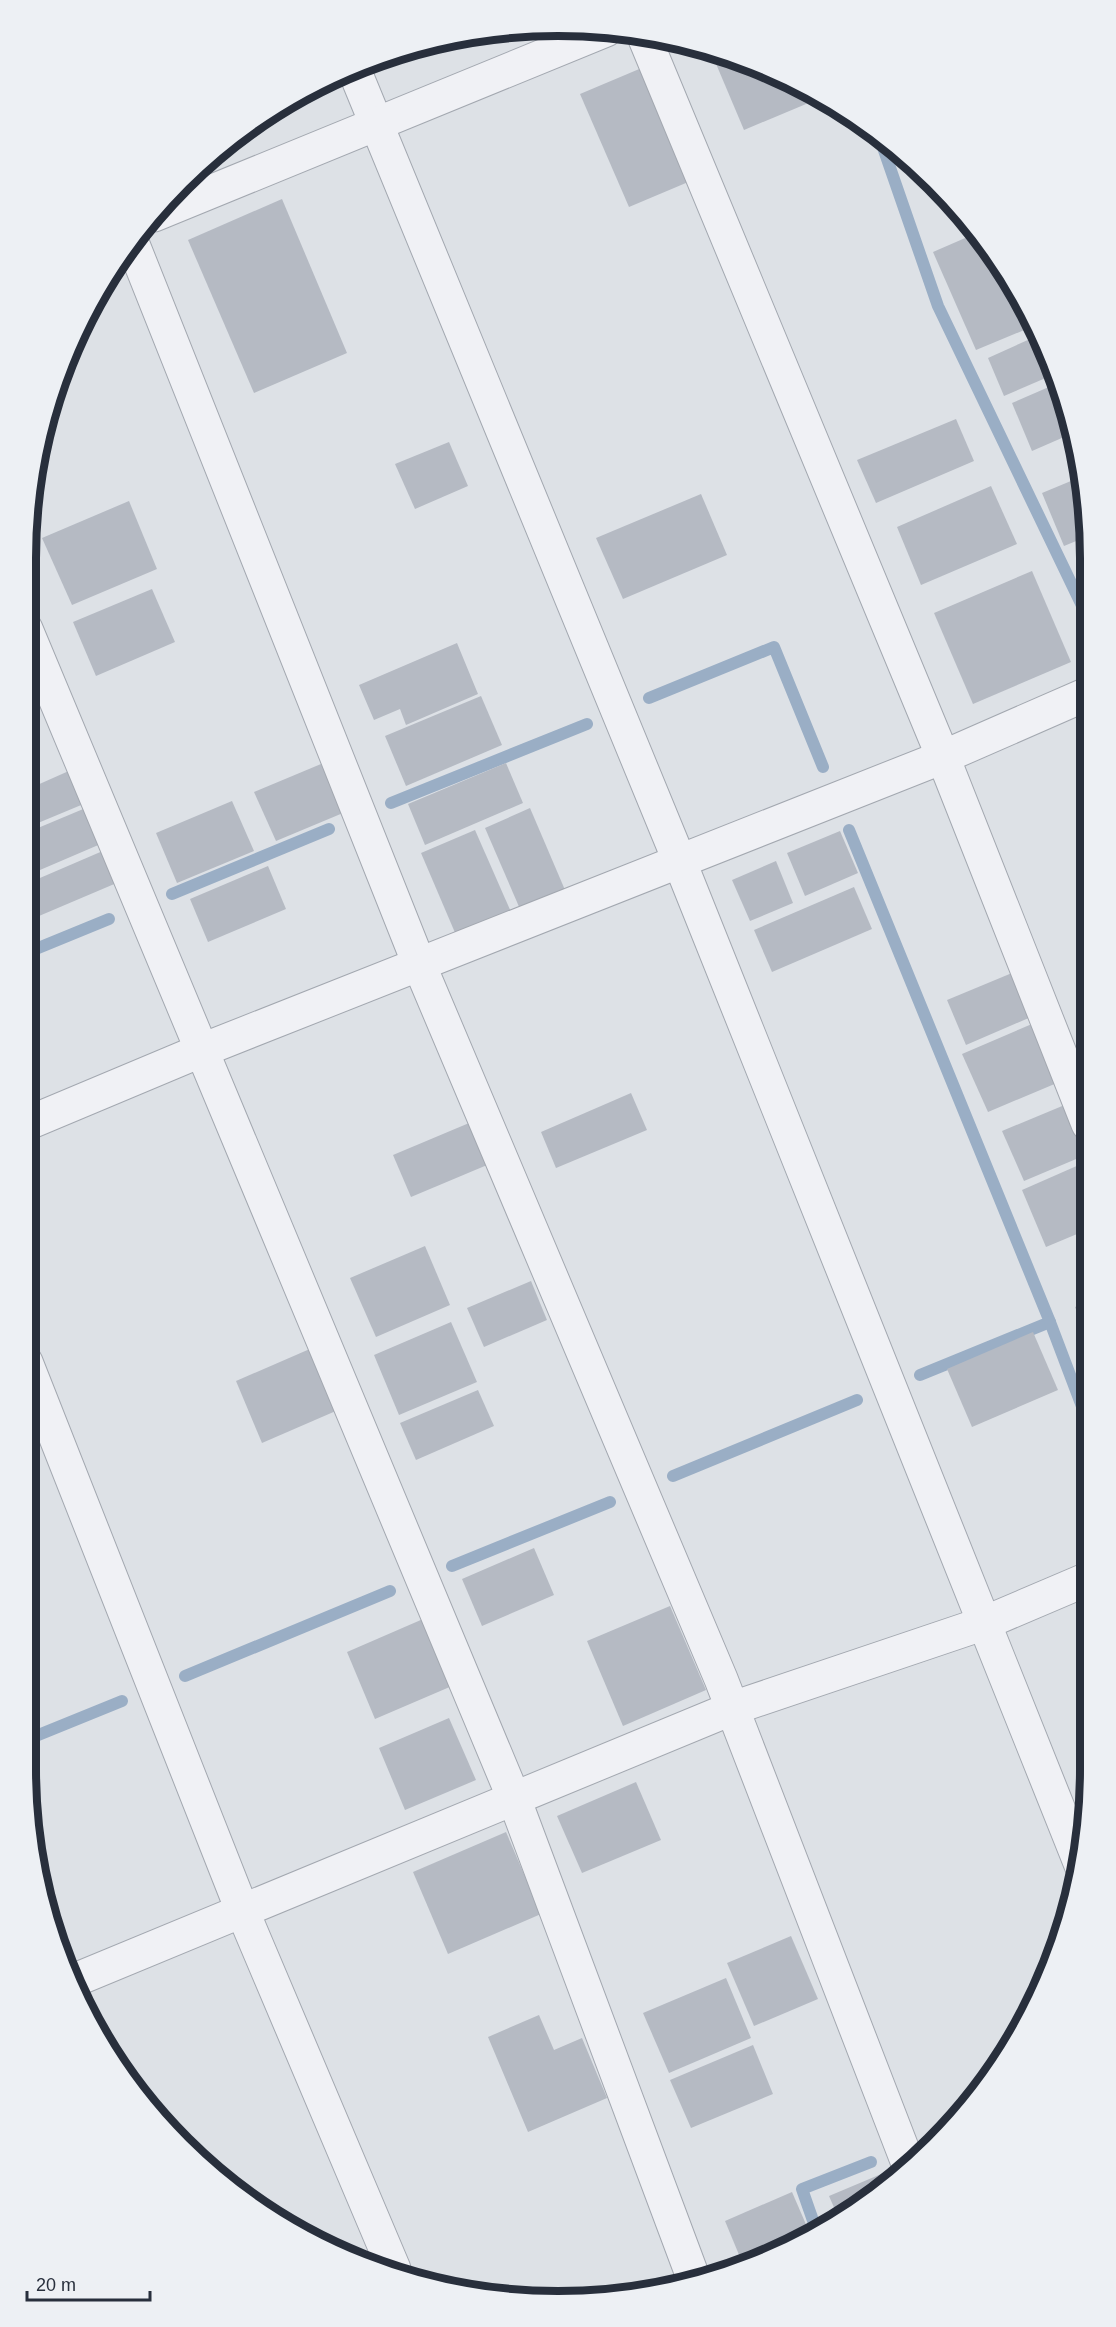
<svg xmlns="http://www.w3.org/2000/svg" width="1116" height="2327" font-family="Arial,sans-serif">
	<rect width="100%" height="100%" fill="#dde1e6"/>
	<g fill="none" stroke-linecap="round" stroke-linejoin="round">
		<g stroke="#9aaec5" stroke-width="12">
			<path d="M878,133L938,306L1086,614"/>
			<path d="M649,698L774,647L823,767"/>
			<path d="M391,803L587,724"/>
			<path d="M849,830L1050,1322L920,1375"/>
			<path d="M172,894L329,829"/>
			<path d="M26,953L109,919"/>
			<path d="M1050,1322L1089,1425"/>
			<path d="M673,1476L857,1400"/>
			<path d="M452,1566L610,1502"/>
			<path d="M185,1676L390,1591"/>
			<path d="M26,1740L122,1701"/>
			<path d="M933,2137L946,2131"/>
			<path d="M817,2232L802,2189L871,2162"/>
		</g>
	</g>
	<g fill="#b5bac3">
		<path d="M724,55L762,66L818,99L744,130L714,59Z"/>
		<path d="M644,67L693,180L629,207L580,94Z"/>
		<path d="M282,199L347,353L254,393L188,240Z"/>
		<path d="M979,232L1034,326L976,350L933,252Z"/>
		<path d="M1039,335L1050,355L1055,374L1004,396L988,358Z"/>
		<path d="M1058,383L1071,434L1032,451L1012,403Z"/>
		<path d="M956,419L974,461L876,503L857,460Z"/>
		<path d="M449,442L468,486L415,509L395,464Z"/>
		<path d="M1083,476L1086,488V537L1064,546L1042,493Z"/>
		<path d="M991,486L1017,544L921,585L897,527Z"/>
		<path d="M701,494L727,555L623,599L596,538Z"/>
		<path d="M129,501L157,569L72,605L42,538Z"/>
		<path d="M1032,571L1071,662L973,704L934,613Z"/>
		<path d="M152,589L175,642L96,676L73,622Z"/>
		<path d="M457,643L478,694L406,725L400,709L374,720L359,685Z"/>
		<path d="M481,696L502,745L406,786L385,736Z"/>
		<path d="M506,763L523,803L425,845L408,804Z"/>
		<path d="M321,764L343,813L276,841L254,792Z"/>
		<path d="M71,770L86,803L26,828V790Z"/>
		<path d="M232,801L254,851L177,883L156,833Z"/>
		<path d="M88,807L103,843L26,876V833Z"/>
		<path d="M530,808L565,890L520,909L485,828Z"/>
		<path d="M475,830L511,912L456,935L421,853Z"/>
		<path d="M840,831L858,873L805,896L787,853Z"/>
		<path d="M105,850L119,882L39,916L26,884Z"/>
		<path d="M776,861L793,903L750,921L732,880Z"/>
		<path d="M268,866L286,909L208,942L190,899Z"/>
		<path d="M854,887L872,929L772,972L754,930Z"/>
		<path d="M1019,970L1038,1014L966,1045L947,1000Z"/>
		<path d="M1039,1021L1064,1080L988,1112L962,1054Z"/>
		<path d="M631,1093L647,1130L556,1168L541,1132Z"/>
		<path d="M1067,1104L1088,1154L1024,1181L1002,1131Z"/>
		<path d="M481,1118L499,1160L411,1197L393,1155Z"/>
		<path d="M1088,1161L1089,1229L1046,1247L1022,1190Z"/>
		<path d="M425,1246L450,1305L376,1337L350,1278Z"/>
		<path d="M531,1281L547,1320L484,1347L467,1308Z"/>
		<path d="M1089,1301V1341L1075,1307Z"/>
		<path d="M451,1322L477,1382L399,1415L374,1355Z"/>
		<path d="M1033,1332L1058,1390L972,1427L947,1369Z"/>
		<path d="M319,1345L345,1407L262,1443L236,1381Z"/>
		<path d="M478,1390L494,1426L416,1460L400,1423Z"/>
		<path d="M534,1548L554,1595L482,1626L462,1579Z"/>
		<path d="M670,1606L706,1690L623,1726L587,1641Z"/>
		<path d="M430,1616L459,1683L375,1719L347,1652Z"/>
		<path d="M449,1718L476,1780L405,1810L379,1748Z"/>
		<path d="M636,1782L661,1840L582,1873L557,1816Z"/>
		<path d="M506,1832L541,1914L448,1954L413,1872Z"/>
		<path d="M791,1936L818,1999L754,2026L727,1963Z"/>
		<path d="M726,1978L751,2038L669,2073L643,2013Z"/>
		<path d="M539,2015L554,2050L582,2038L607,2098L528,2132L488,2037Z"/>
		<path d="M753,2045L773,2094L691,2128L670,2080Z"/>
		<path d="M886,2172L891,2183L839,2219L829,2196Z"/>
		<path d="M792,2192L811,2236L794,2246L742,2262L725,2221Z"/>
	</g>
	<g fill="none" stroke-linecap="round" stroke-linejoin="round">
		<defs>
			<g id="minor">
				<path d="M643,34L943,757L1088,1124"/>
				<path d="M353,67L679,860L1081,1865"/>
				<path d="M154,215L606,30"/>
				<path d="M132,242L419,964L721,1679L909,2166"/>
				<path d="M26,629L515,1801L693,2277"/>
				<path d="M26,1124L200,1051L943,757L1087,694"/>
				<path d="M26,1362L242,1910L394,2269"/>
				<path d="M75,1980L733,1708L982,1624L1090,1578"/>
			</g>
		</defs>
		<use href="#minor" stroke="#a3a8b0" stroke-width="35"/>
		<use href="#minor" stroke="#f0f1f5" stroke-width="33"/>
	</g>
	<path d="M0 0H1116V2327H0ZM558 36H558A522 522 0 0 1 1080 558V1769A522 522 0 0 1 558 2291H558A522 522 0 0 1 36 1769V558A522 522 0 0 1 558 36Z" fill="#edf0f4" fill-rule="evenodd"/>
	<path fill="none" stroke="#282f3c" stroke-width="8" d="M558 36H558A522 522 0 0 1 1080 558V1769A522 522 0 0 1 558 2291H558A522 522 0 0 1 36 1769V558A522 522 0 0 1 558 36Z"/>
	<path d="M27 2291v9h123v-9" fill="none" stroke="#282f3c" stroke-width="3"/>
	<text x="36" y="2291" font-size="18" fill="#282f3c" stroke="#edf0f4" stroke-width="4.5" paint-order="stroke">20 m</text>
</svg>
